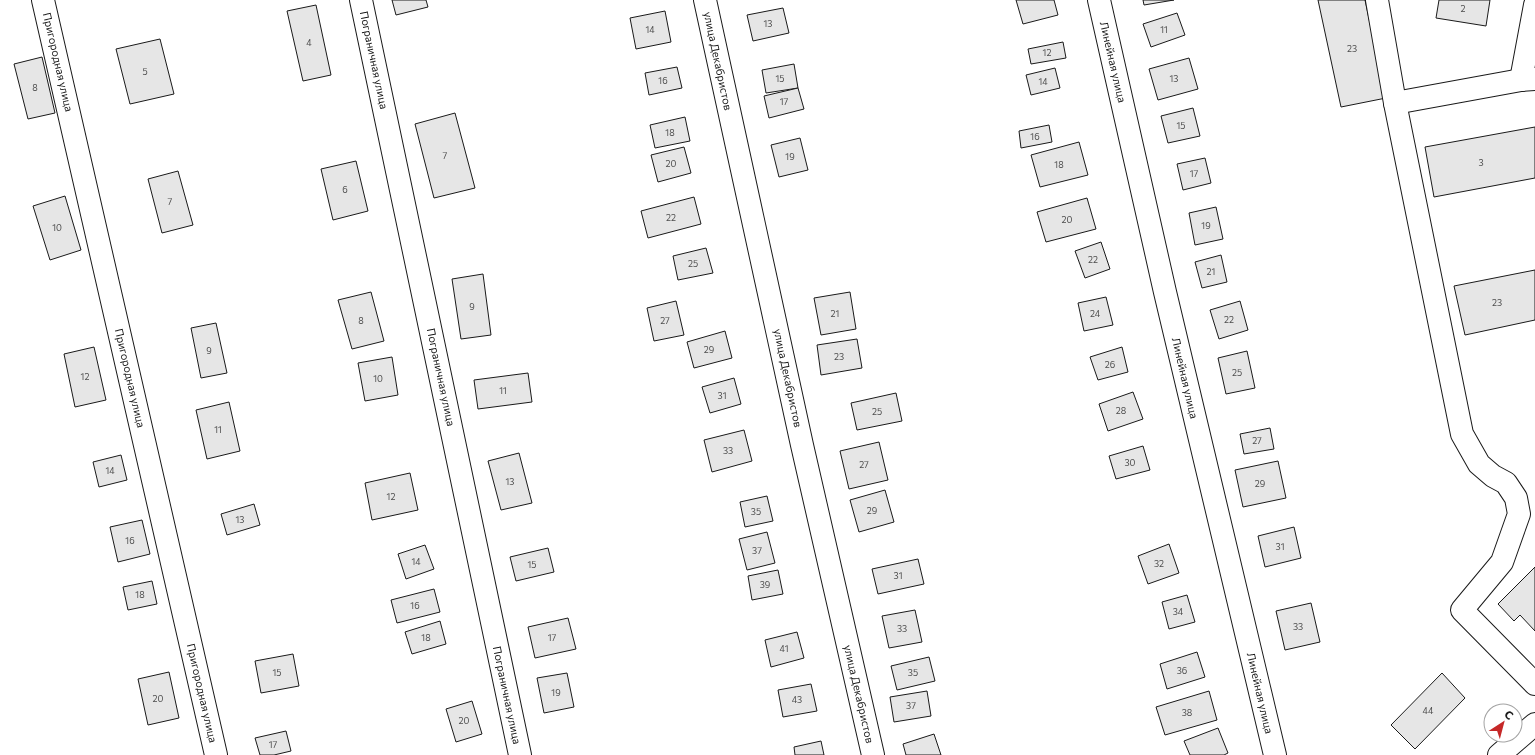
<svg xmlns="http://www.w3.org/2000/svg" width="1535" height="755" font-family="Commissioner,sans-serif">
	<rect width="100%" height="100%" fill="#fff"/>
	<g fill="#e6e6e6" stroke="#1a1a1a">
		<path d="M392,0H426L428,7L396,15Z"/>
		<path d="M1016,0H1054L1058,15L1023,24Z"/>
		<path d="M1143,0H1174L1144,5Z"/>
		<path d="M1318,0H1365L1386,98L1341,107Z"/>
		<path d="M1439,0H1490L1486,26L1436,18Z"/>
		<path d="M316,5L331,75L303,81L287,11Z"/>
		<path d="M783,8L789,33L753,41L747,15Z"/>
		<path d="M665,11L671,42L636,49L630,18Z"/>
		<path d="M1177,13L1185,35L1151,47L1143,24Z"/>
		<path d="M160,39L174,94L130,104L116,49Z"/>
		<path d="M1063,42L1066,58L1031,64L1028,49Z"/>
		<path d="M42,57L55,113L28,119L14,64Z"/>
		<path d="M1189,58L1198,89L1158,100L1149,69Z"/>
		<path d="M794,64L798,88L766,93L762,70Z"/>
		<path d="M677,67L682,88L649,95L645,73Z"/>
		<path d="M1055,68L1060,88L1031,95L1026,75Z"/>
		<path d="M798,88L804,109L769,118L764,96Z"/>
		<path d="M1193,108L1200,136L1168,143L1161,116Z"/>
		<path d="M455,113L475,188L434,198L415,124Z"/>
		<path d="M685,117L690,141L655,148L650,125Z"/>
		<path d="M1049,125L1052,142L1021,148L1019,131Z"/>
		<path d="M1535,127V178L1434,197L1425,147Z"/>
		<path d="M800,138L808,170L779,177L771,145Z"/>
		<path d="M1079,142L1088,175L1040,187L1031,155Z"/>
		<path d="M684,147L691,173L658,182L651,155Z"/>
		<path d="M1205,158L1211,183L1183,190L1177,164Z"/>
		<path d="M356,161L368,211L333,220L321,169Z"/>
		<path d="M178,171L193,225L162,233L148,179Z"/>
		<path d="M65,196L81,250L50,260L33,206Z"/>
		<path d="M694,197L701,224L648,238L641,211Z"/>
		<path d="M1087,198L1096,229L1046,242L1037,212Z"/>
		<path d="M1216,207L1223,239L1195,245L1189,213Z"/>
		<path d="M1101,242L1110,269L1085,278L1075,251Z"/>
		<path d="M706,248L713,273L678,280L673,256Z"/>
		<path d="M1221,255L1227,282L1202,288L1195,262Z"/>
		<path d="M1535,270V320L1465,335L1454,286Z"/>
		<path d="M483,274L491,335L461,339L452,279Z"/>
		<path d="M371,292L384,341L352,349L338,300Z"/>
		<path d="M850,292L856,329L821,335L814,298Z"/>
		<path d="M1106,297L1113,325L1084,331L1078,303Z"/>
		<path d="M676,301L684,335L654,341L647,308Z"/>
		<path d="M1240,301L1248,330L1219,339L1210,310Z"/>
		<path d="M216,323L227,373L201,378L191,328Z"/>
		<path d="M725,331L732,358L694,368L687,342Z"/>
		<path d="M857,339L862,368L821,375L817,345Z"/>
		<path d="M94,347L106,400L75,407L64,354Z"/>
		<path d="M1122,347L1128,372L1098,380L1090,357Z"/>
		<path d="M1247,351L1255,388L1226,394L1218,358Z"/>
		<path d="M392,357L398,395L365,401L358,363Z"/>
		<path d="M528,373L532,402L478,409L474,380Z"/>
		<path d="M734,378L741,404L710,413L702,387Z"/>
		<path d="M1133,392L1143,419L1108,431L1099,404Z"/>
		<path d="M896,393L902,421L857,430L851,403Z"/>
		<path d="M229,402L240,451L207,459L196,410Z"/>
		<path d="M1270,428L1274,449L1244,454L1240,434Z"/>
		<path d="M744,430L752,461L712,472L704,440Z"/>
		<path d="M879,442L888,480L849,489L840,451Z"/>
		<path d="M1143,446L1150,470L1116,479L1109,456Z"/>
		<path d="M519,453L532,503L501,510L488,461Z"/>
		<path d="M121,455L127,480L99,487L93,462Z"/>
		<path d="M1278,461L1286,498L1243,507L1235,470Z"/>
		<path d="M410,473L418,510L372,520L365,483Z"/>
		<path d="M885,490L894,522L859,532L850,500Z"/>
		<path d="M767,496L773,521L745,527L740,502Z"/>
		<path d="M254,504L260,525L227,535L221,514Z"/>
		<path d="M142,520L150,554L118,562L110,527Z"/>
		<path d="M1294,527L1301,558L1265,567L1258,536Z"/>
		<path d="M767,532L775,563L747,570L739,539Z"/>
		<path d="M1169,544L1179,573L1148,584L1138,556Z"/>
		<path d="M425,545L434,569L406,579L398,554Z"/>
		<path d="M548,548L554,572L516,581L510,557Z"/>
		<path d="M918,559L924,584L878,594L872,569Z"/>
		<path d="M1535,567V631L1520,615L1514,621L1498,604Z"/>
		<path d="M778,570L783,594L752,600L748,576Z"/>
		<path d="M152,581L157,604L128,610L123,587Z"/>
		<path d="M434,589L440,612L397,623L391,600Z"/>
		<path d="M1187,595L1195,622L1169,629L1162,602Z"/>
		<path d="M1311,603L1320,642L1285,650L1276,611Z"/>
		<path d="M915,610L922,642L889,648L882,616Z"/>
		<path d="M568,618L576,649L535,658L528,627Z"/>
		<path d="M440,621L446,644L412,654L405,632Z"/>
		<path d="M797,632L804,658L771,667L765,640Z"/>
		<path d="M1197,652L1205,677L1167,689L1160,664Z"/>
		<path d="M293,654L299,686L261,693L255,661Z"/>
		<path d="M929,657L935,681L897,690L891,666Z"/>
		<path d="M169,672L179,718L148,725L138,679Z"/>
		<path d="M567,673L574,707L544,713L537,678Z"/>
		<path d="M1442,673L1465,698L1415,749L1391,725Z"/>
		<path d="M811,684L817,711L783,717L778,690Z"/>
		<path d="M927,691L931,716L894,722L890,697Z"/>
		<path d="M1209,691L1217,720L1165,735L1156,707Z"/>
		<path d="M472,701L482,734L456,742L446,709Z"/>
		<path d="M1218,728L1228,753L1224,755H1190L1184,741Z"/>
		<path d="M286,731L291,751L274,755H260L255,738Z"/>
		<path d="M934,734L941,755H906L903,744Z"/>
		<path d="M821,741L824,755H795L794,747Z"/>
	</g>
	<g fill="none" stroke-linecap="round" stroke-linejoin="round">
		<defs>
			<g id="minor">
				<path d="M43,0L216,755"/>
				<path d="M361,0L520,755"/>
				<path d="M705,0L802,445L873,755"/>
				<path d="M1099,0L1165,292L1275,755"/>
				<path d="M1377,0L1395,103L1462,434L1479,464L1493,476L1506,483L1516,498L1519,514L1502,562L1462,610L1535,684"/>
				<path d="M1521,80L1535,5"/>
				<path d="M1395,103L1521,80L1535,79"/>
				<path d="M1499,755L1535,724"/>
			</g>
		</defs>
		<use href="#minor" stroke="#1a1a1a" stroke-width="24"/>
		<use href="#minor" stroke="#fff" stroke-width="22"/>
	</g>
	<g text-anchor="middle" stroke-width="3" stroke-linejoin="round" paint-order="stroke">
		<g font-size="9" fill="#4d4d4d">
			<text x="1463" y="12">2</text>
			<text x="768" y="27">13</text>
			<text x="650" y="33">14</text>
			<text x="1164" y="33">11</text>
			<text x="309" y="46">4</text>
			<text x="1352" y="52">23</text>
			<text x="1047" y="56">12</text>
			<text x="145" y="75">5</text>
			<text x="780" y="82">15</text>
			<text x="1174" y="82">13</text>
			<text x="663" y="84">16</text>
			<text x="1043" y="85">14</text>
			<text x="35" y="91">8</text>
			<text x="784" y="105">17</text>
			<text x="1181" y="129">15</text>
			<text x="670" y="136">18</text>
			<text x="1035" y="140">16</text>
			<text x="445" y="159">7</text>
			<text x="790" y="160">19</text>
			<text x="1481" y="166">3</text>
			<text x="671" y="167">20</text>
			<text x="1059" y="168">18</text>
			<text x="1194" y="177">17</text>
			<text x="345" y="193">6</text>
			<text x="170" y="205">7</text>
			<text x="671" y="221">22</text>
			<text x="1067" y="223">20</text>
			<text x="1206" y="229">19</text>
			<text x="57" y="231">10</text>
			<text x="1093" y="263">22</text>
			<text x="693" y="267">25</text>
			<text x="1211" y="275">21</text>
			<text x="1497" y="306">23</text>
			<text x="472" y="310">9</text>
			<text x="835" y="317">21</text>
			<text x="1095" y="317">24</text>
			<text x="1229" y="323">22</text>
			<text x="361" y="324">8</text>
			<text x="665" y="324">27</text>
			<text x="709" y="353">29</text>
			<text x="209" y="354">9</text>
			<text x="839" y="360">23</text>
			<text x="1110" y="368">26</text>
			<text x="1237" y="376">25</text>
			<text x="85" y="380">12</text>
			<text x="378" y="382">10</text>
			<text x="503" y="394">11</text>
			<text x="722" y="399">31</text>
			<text x="1121" y="414">28</text>
			<text x="877" y="415">25</text>
			<text x="218" y="433">11</text>
			<text x="1257" y="444">27</text>
			<text x="728" y="454">33</text>
			<text x="1130" y="466">30</text>
			<text x="864" y="468">27</text>
			<text x="110" y="474">14</text>
			<text x="510" y="485">13</text>
			<text x="1260" y="487">29</text>
			<text x="391" y="500">12</text>
			<text x="872" y="514">29</text>
			<text x="756" y="515">35</text>
			<text x="240" y="523">13</text>
			<text x="130" y="544">16</text>
			<text x="1280" y="550">31</text>
			<text x="757" y="554">37</text>
			<text x="416" y="565">14</text>
			<text x="1159" y="567">32</text>
			<text x="532" y="568">15</text>
			<text x="898" y="579">31</text>
			<text x="765" y="588">39</text>
			<text x="140" y="598">18</text>
			<text x="415" y="609">16</text>
			<text x="1178" y="615">34</text>
			<text x="1298" y="630">33</text>
			<text x="902" y="632">33</text>
			<text x="426" y="641">18</text>
			<text x="552" y="641">17</text>
			<text x="784" y="652">41</text>
			<text x="1182" y="674">36</text>
			<text x="277" y="676">15</text>
			<text x="913" y="676">35</text>
			<text x="556" y="696">19</text>
			<text x="158" y="702">20</text>
			<text x="797" y="703">43</text>
			<text x="911" y="709">37</text>
			<text x="1428" y="714">44</text>
			<text x="1187" y="716">38</text>
			<text x="464" y="724">20</text>
			<text x="273" y="748">17</text>
		</g>
		<g font-size="11" fill="#1a1a1a" stroke="#fff">
			<text transform="translate(374 60) rotate(78)" y="4">Пограничная улица</text>
			<text transform="translate(718 61) rotate(78)" y="4">улица Декабристов</text>
			<text transform="translate(58 62) rotate(77)" y="4">Пригородная улица</text>
			<text transform="translate(1113 62) rotate(77)" y="4">Линейная улица</text>
			<text transform="translate(441 377) rotate(78)" y="4">Пограничная улица</text>
			<text transform="translate(130 378) rotate(77)" y="4">Пригородная улица</text>
			<text transform="translate(788 378) rotate(78)" y="4">улица Декабристов</text>
			<text transform="translate(1185 378) rotate(77)" y="4">Линейная улица</text>
			<text transform="translate(202 693) rotate(77)" y="4">Пригородная улица</text>
			<text transform="translate(1260 693) rotate(77)" y="4">Линейная улица</text>
			<text transform="translate(859 694) rotate(77)" y="4">улица Декабристов</text>
			<text transform="translate(507 695) rotate(78)" y="4">Пограничная улица</text>
		</g>
	</g>
	<g transform="translate(1503 723) rotate(36)"><circle r="19" fill="#ffffff" stroke="#a3a3a3"/>
	<path d="M0-3L7 15L0 10L-7 15Z" fill="#c62828"/>
	<text y="-6" font-size="11" font-weight="bold" text-anchor="middle" fill="#1a1a1a">С</text>
	</g>
</svg>
